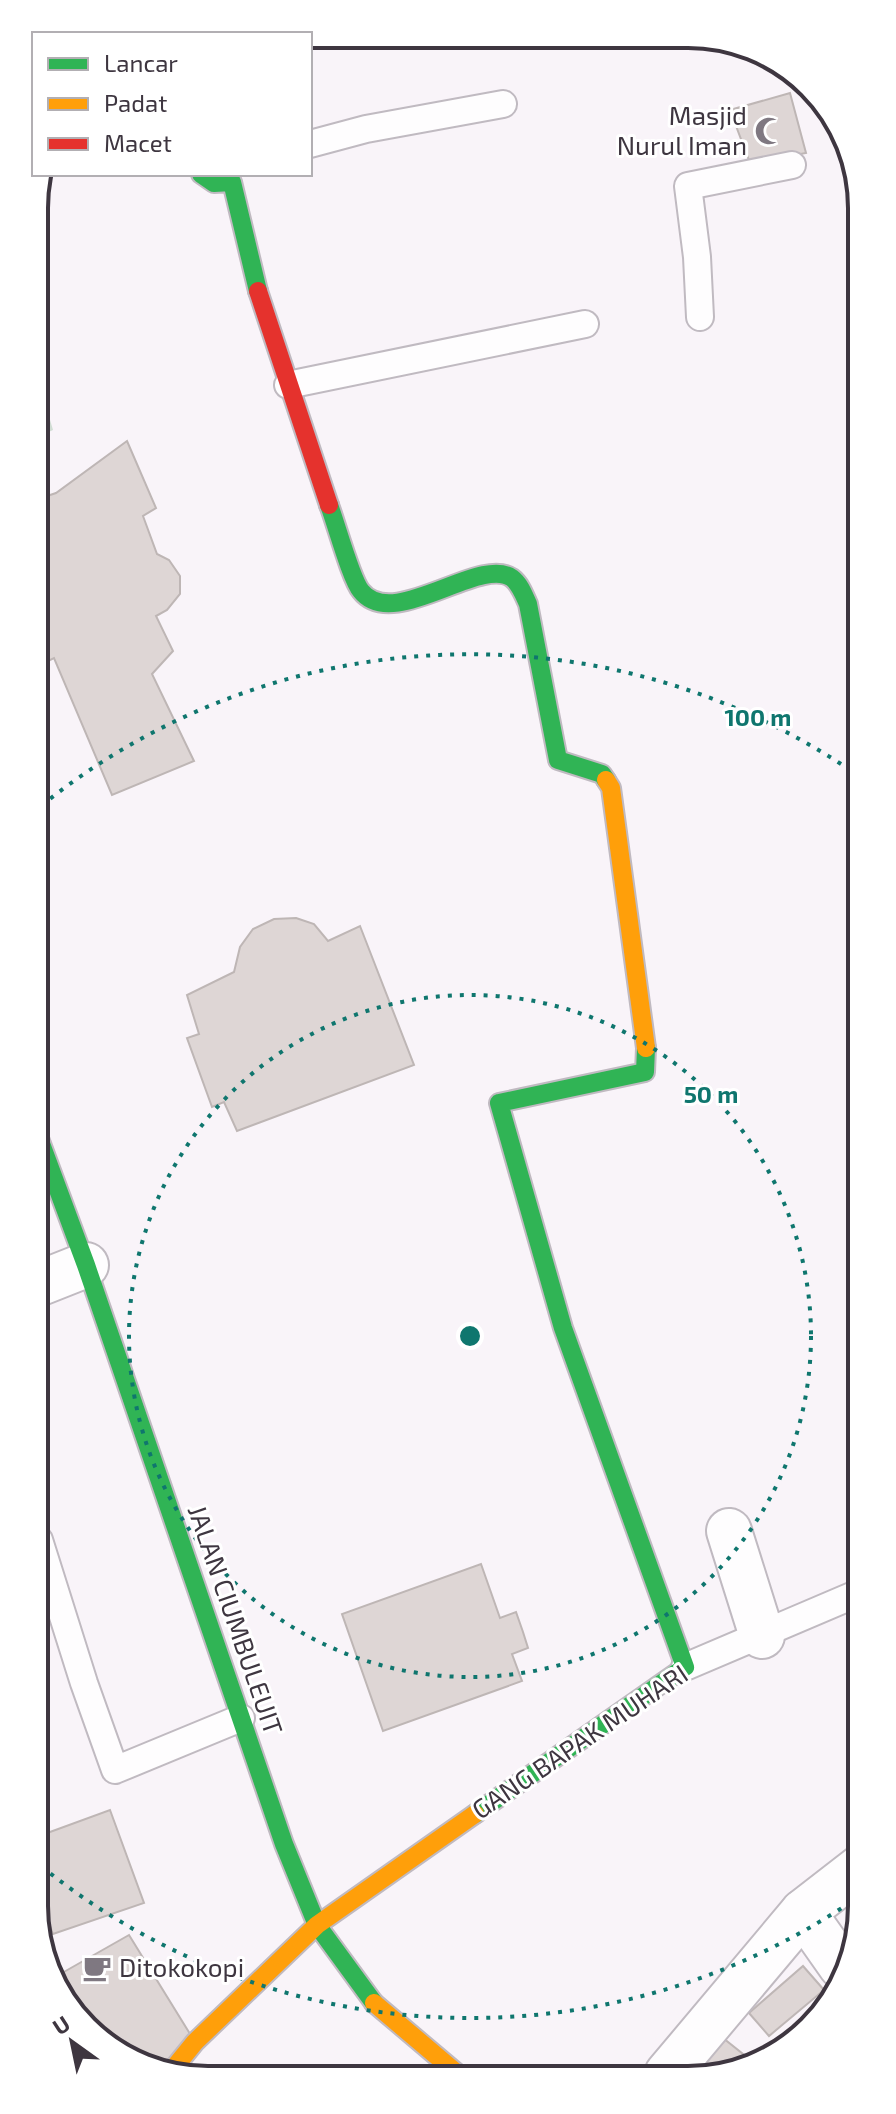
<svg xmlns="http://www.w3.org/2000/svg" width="896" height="2114" font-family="'Exo 2',sans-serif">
	<rect width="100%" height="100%" fill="#f9f4f9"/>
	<path fill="#d1ddd4" d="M35,369L53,430L35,438Z"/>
	<g fill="#ded6d5" stroke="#beb6b5" stroke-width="2">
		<path d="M790,93L806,153L750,163L730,110Z"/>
		<path d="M127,441L156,508L143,516L157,554L169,560L180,576V594L167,610L156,616L173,651L152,674L194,761L112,795L54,658L36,667L35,500L56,493Z"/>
		<path d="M296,918L314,924L328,941L360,926L414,1065L237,1131L224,1102L212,1107L187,1038L199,1034L187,995L234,972L240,947L253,929L274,919Z"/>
		<path d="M481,1564L500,1618L516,1612L523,1632L528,1648L512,1654L522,1681L383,1731L342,1614Z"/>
		<path d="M110,1810L144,1903L53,1934L40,1900L39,1836Z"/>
		<path d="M129,1935L195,2042L169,2074L85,2029L55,1977Z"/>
		<path d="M803,1966L824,1990L769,2036L749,2013Z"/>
		<path d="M718,2034L753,2062L733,2074H685Z"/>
	</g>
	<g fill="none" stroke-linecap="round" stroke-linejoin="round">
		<defs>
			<g id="lane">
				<path d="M310,144L366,129L503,104"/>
				<path d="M700,317L697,257L688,186L792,165"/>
				<path d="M288,385L585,324"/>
				<path d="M39,1540L84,1683L115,1770L241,1718"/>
				<path d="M685,1667L861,1592"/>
			</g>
			<g id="street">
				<path d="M38,1284L86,1265"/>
				<path d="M729,1531L762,1636"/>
				<path d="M841,1966L803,1912L861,1867"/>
				<path d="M667,2074L803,1912"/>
			</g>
			<g id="fast">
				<path d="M201,174L214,183L232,182L258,291"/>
				<path d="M329,505C336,523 351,579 361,591C393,632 480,555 512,578C520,584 524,595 528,604L558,760L602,774L606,780"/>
				<path d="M37,1133L86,1265L284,1844L317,1925L374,2003"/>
				<path d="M475,1814L685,1667L563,1328L499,1103L645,1072L646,1048"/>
			</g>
			<g id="slow">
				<path d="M606,780L611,788L646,1048"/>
				<path d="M374,2003L459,2075"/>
				<path d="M169,2074L195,2042L317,1925L475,1814"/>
			</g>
			<path id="jam" d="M258,291L329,505"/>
		</defs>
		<use href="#lane" stroke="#c0bac1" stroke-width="30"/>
		<use href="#street" stroke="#c0bac1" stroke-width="48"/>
		<use href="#fast" stroke="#c0bac1" stroke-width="22"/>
		<use href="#slow" stroke="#c0bac1" stroke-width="22"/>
		<use href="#jam" stroke="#c0bac1" stroke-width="22"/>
		<use href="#lane" stroke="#fefdfe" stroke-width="26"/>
		<use href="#street" stroke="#fefdfe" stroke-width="44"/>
		<use href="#fast" stroke="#30b455" stroke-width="18"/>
		<use href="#slow" stroke="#ff9f0a" stroke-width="18"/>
		<use href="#jam" stroke="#e5322d" stroke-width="18"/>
	</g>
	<g fill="none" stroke="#0f766e" stroke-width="4" stroke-dasharray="4 8">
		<circle cx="470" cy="1336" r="341"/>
		<path d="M861 1895A682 682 0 0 1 41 1866M41 806A682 682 0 0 1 856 774"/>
	</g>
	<defs>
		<symbol id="mosque-bare" viewBox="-9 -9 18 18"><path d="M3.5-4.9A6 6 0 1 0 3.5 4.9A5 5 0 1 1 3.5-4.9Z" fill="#7f7881" stroke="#fff" stroke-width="2.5" paint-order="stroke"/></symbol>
		<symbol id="cafe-bare" viewBox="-9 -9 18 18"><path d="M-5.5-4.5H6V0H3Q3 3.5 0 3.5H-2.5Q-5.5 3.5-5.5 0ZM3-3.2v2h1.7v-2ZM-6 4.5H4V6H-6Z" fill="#7f7881" stroke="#fff" stroke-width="2.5" paint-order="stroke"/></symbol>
	</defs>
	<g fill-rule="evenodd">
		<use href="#mosque-bare" x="749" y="111" width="40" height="40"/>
		<use href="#cafe-bare" x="77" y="1948" width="40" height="40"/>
	</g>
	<g text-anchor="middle" stroke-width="6" stroke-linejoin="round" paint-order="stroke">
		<g font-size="26" fill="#3e3640" stroke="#fff" text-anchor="end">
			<text x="747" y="125">Masjid<tspan x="747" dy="30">Nurul Iman</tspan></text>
			<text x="119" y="1977" text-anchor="start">Ditokokopi</text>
		</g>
		<g font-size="26" fill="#3e3640" stroke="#fff">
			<text transform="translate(235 1620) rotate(71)" y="9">JALAN CIUMBULEUIT</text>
			<text transform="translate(580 1742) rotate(-34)" y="9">GANG BAPAK MUHARI</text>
		</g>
	</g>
	<path d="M0 0H896V2114H0ZM208 48H688A160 160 0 0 1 848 208V1906A160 160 0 0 1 688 2066H208A160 160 0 0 1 48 1906V208A160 160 0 0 1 208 48Z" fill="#fff" fill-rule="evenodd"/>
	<path fill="none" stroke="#3e3640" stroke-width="4" d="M208 48H688A160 160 0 0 1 848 208V1906A160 160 0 0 1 688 2066H208A160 160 0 0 1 48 1906V208A160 160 0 0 1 208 48Z"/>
	<circle cx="470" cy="1336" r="12" fill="#0f766e" stroke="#fff" stroke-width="4"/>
	<g font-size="24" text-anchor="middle" font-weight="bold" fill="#0f766e" stroke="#fff" stroke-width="6" stroke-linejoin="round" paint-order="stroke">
		<text x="758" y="726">100 m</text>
		<text x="711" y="1103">50 m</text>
	</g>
	<rect x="32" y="32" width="280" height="144" fill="#ffffff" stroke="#b2afb3" stroke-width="2"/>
	<rect x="48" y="58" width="40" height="12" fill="#30b455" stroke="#b2afb3" stroke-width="2"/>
	<text x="104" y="72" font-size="24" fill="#3e3640">Lancar</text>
	<rect x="48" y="98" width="40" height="12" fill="#ff9f0a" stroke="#b2afb3" stroke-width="2"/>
	<text x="104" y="112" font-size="24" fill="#3e3640">Padat</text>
	<rect x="48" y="138" width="40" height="12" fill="#e5322d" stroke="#b2afb3" stroke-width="2"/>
	<text x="104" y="152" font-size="24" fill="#3e3640">Macet</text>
	<g transform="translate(72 2042) rotate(327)" stroke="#ffffff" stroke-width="6" paint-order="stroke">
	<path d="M0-6L14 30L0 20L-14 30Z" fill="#3e3640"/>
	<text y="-12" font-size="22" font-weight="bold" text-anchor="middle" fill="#3e3640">U</text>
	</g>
</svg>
